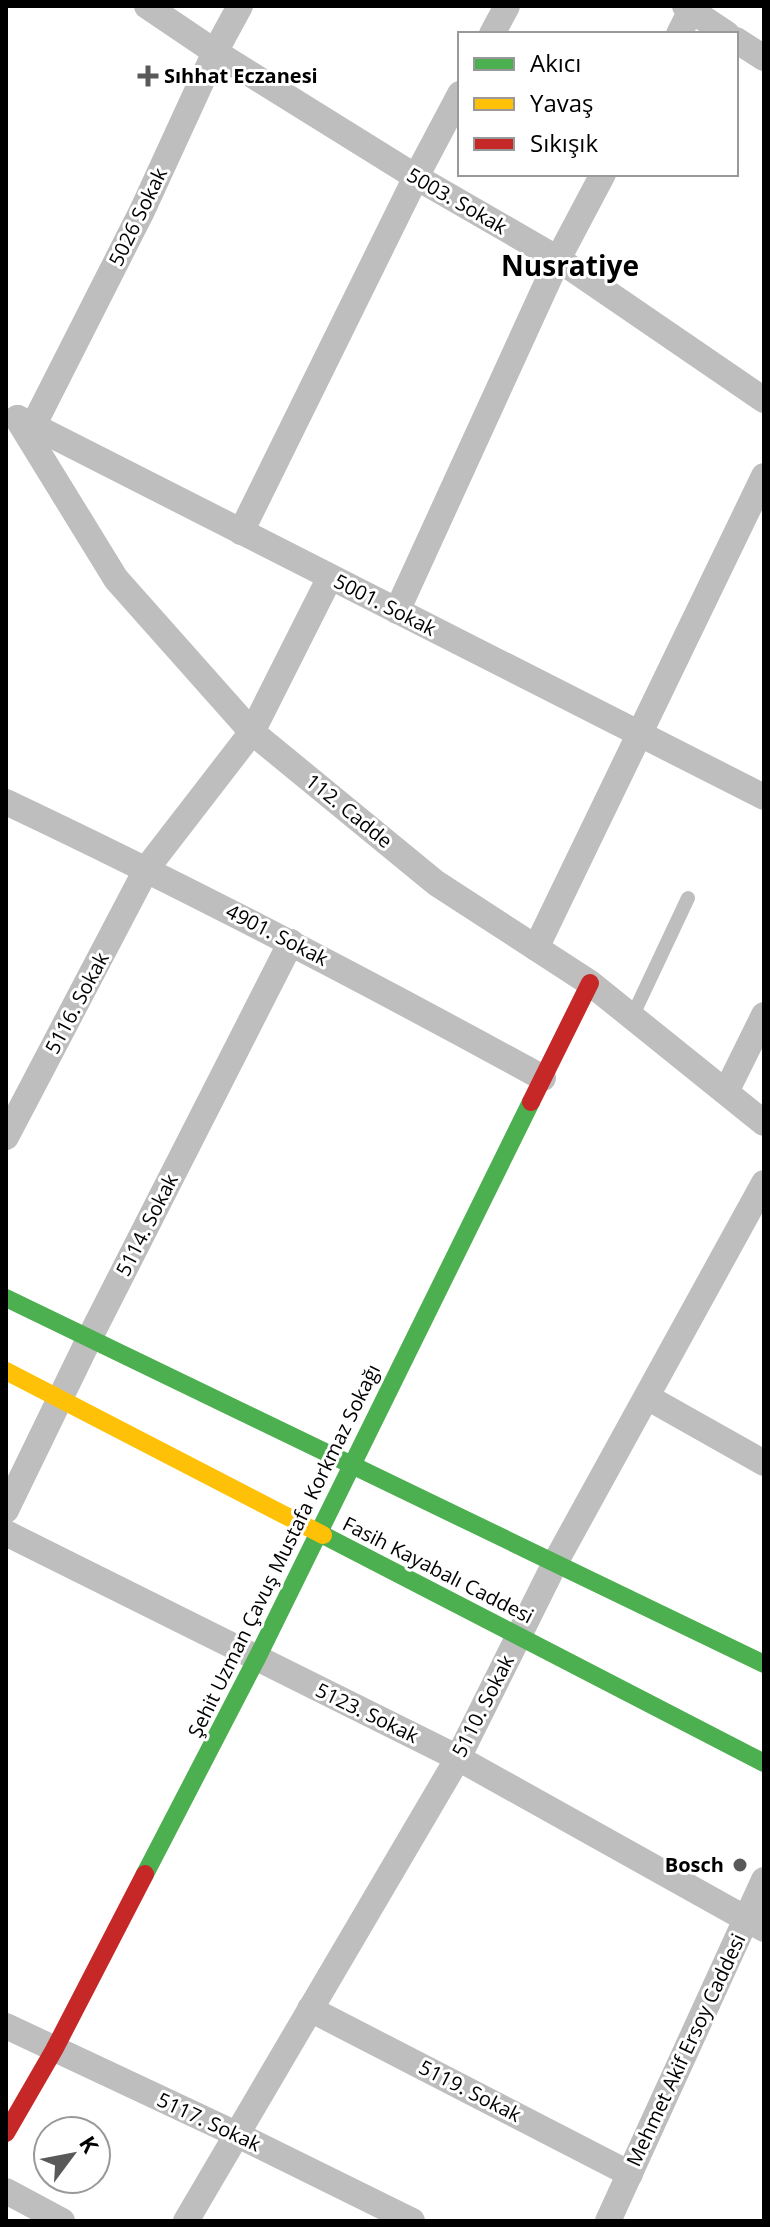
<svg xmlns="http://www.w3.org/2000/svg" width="770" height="2227" font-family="'Open Sans',sans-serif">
	<rect width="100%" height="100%" fill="#fff"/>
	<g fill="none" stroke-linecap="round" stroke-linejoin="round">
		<path stroke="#bebebe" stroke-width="14" d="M632,1017L688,898"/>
		<g stroke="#bebebe" stroke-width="26">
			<path d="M147,6L215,52L416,177L558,259L764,400"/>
			<path d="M685,6L727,34"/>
			<path d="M492,34L507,6"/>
			<path d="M679,34L693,6"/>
			<path d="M736,40L764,58"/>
			<path d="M17,418L116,579L252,732L436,883L590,983L764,1123"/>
			<path d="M18,418L764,797"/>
			<path d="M33,426L142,211L215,52L240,6"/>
			<path d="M241,532L416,177L460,94"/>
			<path d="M397,611L558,259L603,174"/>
			<path d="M6,802C188,888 366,981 543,1078"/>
			<path d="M536,948L764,476"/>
			<path d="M726,1092L764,1015"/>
			<path d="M6,1137L147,868L252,732L330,577"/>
			<path d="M647,1397L764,1463"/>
			<path d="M6,1510L89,1339L291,942"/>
			<path d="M6,1533L458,1758L764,1929"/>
			<path d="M310,2009L630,2174"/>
			<path d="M6,2026L236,2134L412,2221"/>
			<path d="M6,2191L62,2221"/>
			<path d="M186,2221L458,1758L555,1563L764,1183"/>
			<path d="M608,2221L764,1880"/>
		</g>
		<g stroke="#4caf50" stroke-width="18">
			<path d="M6,1298L764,1664"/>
			<path d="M323,1535L764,1763"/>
			<path d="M145,1874L257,1658L531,1102"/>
		</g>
		<path stroke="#ffc107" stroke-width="18" d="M6,1371L323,1535"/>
		<g stroke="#c62828" stroke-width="18">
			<path d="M531,1102L590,983"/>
			<path d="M6,2133L54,2050L145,1874"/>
		</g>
	</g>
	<g fill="#595959" stroke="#fff" stroke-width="3">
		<path d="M144 64h8v8h8v8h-8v8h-8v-8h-8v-8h8z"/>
		<circle cx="740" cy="1865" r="8"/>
	</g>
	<g text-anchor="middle" stroke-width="6" stroke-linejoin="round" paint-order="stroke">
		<g font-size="20" font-weight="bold" fill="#000" stroke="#fff" text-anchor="start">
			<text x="164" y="83">Sıhhat Eczanesi</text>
			<text x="724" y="1872" text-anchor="end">Bosch</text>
		</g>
		<g font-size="20" fill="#000" stroke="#fff">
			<text transform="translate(457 201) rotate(30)" y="7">5003. Sokak</text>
			<text transform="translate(138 217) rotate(-64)" y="7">5026 Sokak</text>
			<text transform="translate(385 605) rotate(27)" y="7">5001. Sokak</text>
			<text transform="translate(349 811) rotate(39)" y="7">112. Cadde</text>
			<text transform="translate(277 935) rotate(27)" y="7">4901. Sokak</text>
			<text transform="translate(77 1003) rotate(-62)" y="7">5116. Sokak</text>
			<text transform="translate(147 1225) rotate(-63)" y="7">5114. Sokak</text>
			<text transform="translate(284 1551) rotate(-64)" y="7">Şehit Uzman Çavuş Mustafa Korkmaz Sokağı</text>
			<text transform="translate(438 1570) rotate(27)" y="7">Fasih Kayabalı Caddesi</text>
			<text transform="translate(483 1706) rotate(-63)" y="7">5110. Sokak</text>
			<text transform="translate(367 1713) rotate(26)" y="7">5123. Sokak</text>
			<text transform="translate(686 2050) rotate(-65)" y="7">Mehmet Akif Ersoy Caddesi</text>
			<text transform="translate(470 2091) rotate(27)" y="7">5119. Sokak</text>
			<text transform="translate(209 2122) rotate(25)" y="7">5117. Sokak</text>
		</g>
		<g font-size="28" font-weight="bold" fill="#000" stroke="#fff">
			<text x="570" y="276">Nusratiye</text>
		</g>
	</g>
	<rect width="770" height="2227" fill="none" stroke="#000000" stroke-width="16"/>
	<rect x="458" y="32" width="280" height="144" fill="#ffffff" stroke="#999999" stroke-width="2"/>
	<rect x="474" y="58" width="40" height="12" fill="#4caf50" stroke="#999999" stroke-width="2"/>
	<text x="530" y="72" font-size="24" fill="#000000">Akıcı</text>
	<rect x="474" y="98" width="40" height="12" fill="#ffc107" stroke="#999999" stroke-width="2"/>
	<text x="530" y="112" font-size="24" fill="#000000">Yavaş</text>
	<rect x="474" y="138" width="40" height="12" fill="#c62828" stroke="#999999" stroke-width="2"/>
	<text x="530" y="152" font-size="24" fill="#000000">Sıkışık</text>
	<g transform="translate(72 2155) rotate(58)"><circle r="38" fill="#ffffff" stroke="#999999" stroke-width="2"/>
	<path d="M0-6L14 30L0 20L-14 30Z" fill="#595959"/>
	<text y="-12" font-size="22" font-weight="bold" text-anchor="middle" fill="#000000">K</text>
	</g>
</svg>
